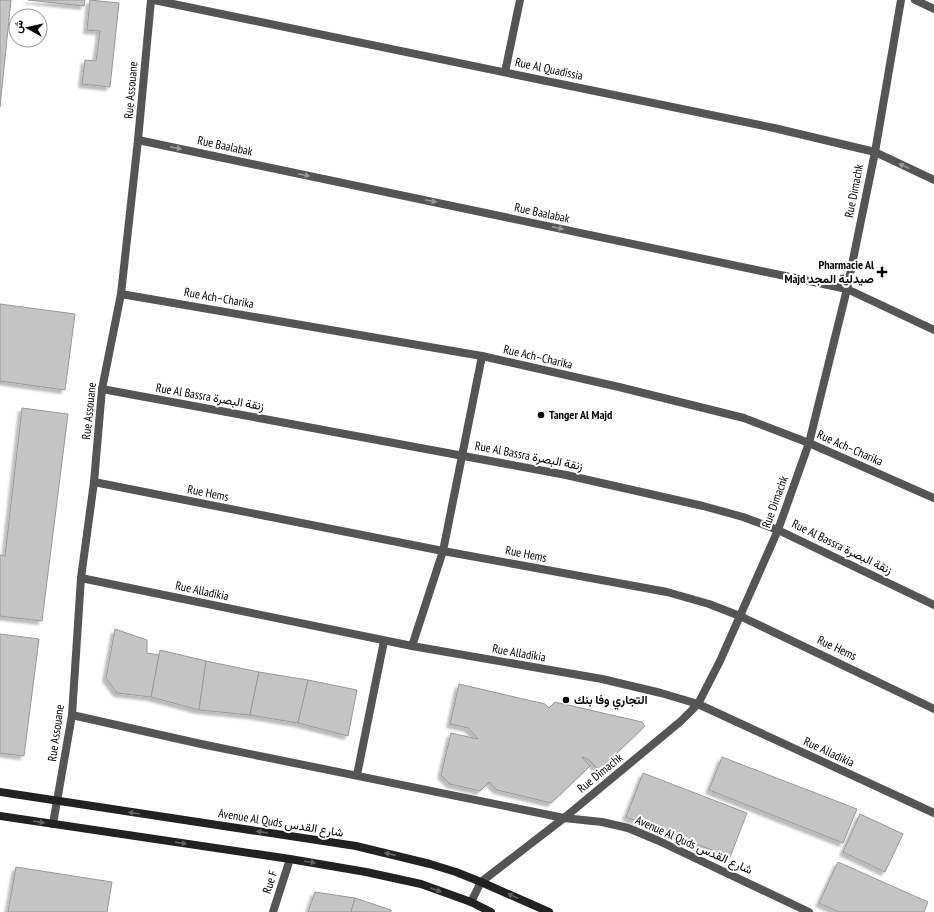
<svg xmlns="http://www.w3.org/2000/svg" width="934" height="912" font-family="'PT Sans Narrow',Vazirmatn,sans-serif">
	<defs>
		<filter id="shadow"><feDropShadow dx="-3.5" dy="3.5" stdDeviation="1" flood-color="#0004"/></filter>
	</defs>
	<rect width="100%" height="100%" fill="#fff"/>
	<g fill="#c4c4c4" stroke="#999" filter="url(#shadow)">
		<path d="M0,0H11L0,107Z"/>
		<path d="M28,0H85L84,6Z"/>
		<path d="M90,0L119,3L110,87L82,84L85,60L96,61L100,31L87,30Z"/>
		<path d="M0,304L75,314L65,390L0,381Z"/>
		<path d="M22,408L68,414L42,621L0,616V555L5,556Z"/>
		<path d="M115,629L147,640V653L159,655L151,697L117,693L106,678Z"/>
		<path d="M0,634L39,639L24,756L0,753Z"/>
		<path d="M160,650L206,661L199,710L151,697Z"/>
		<path d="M206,661L259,672L250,715L199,710Z"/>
		<path d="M259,672L308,680L298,723L250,715Z"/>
		<path d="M308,680L357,690L348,736L298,723Z"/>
		<path d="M459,684L545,704L549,708L555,702L642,722L645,726L599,770L588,759L582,757L590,766L551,803L497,790L489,782L480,791L450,784L441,775L451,733L478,739L468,728L450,724Z"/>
		<path d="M722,757L857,809L843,843L709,790Z"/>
		<path d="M643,773L747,813L730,857L626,817Z"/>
		<path d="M860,814L903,834L885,872L843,852Z"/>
		<path d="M838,862L928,902L924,912H839L819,903Z"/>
		<path d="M16,867L112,882L107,912H8Z"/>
		<path d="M315,892L355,898L351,912H308Z"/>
		<path d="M355,898L391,910V912H351Z"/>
	</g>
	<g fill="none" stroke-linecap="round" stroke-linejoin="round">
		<path stroke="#555" stroke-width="8" d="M357,775L384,641"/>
		<g stroke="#555" stroke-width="8">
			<path d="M154,0L774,128L875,152L934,180"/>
			<path d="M915,0L934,9"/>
			<path d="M505,72L520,0"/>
			<path d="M138,140L847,289L934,330"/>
			<path d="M121,294L482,356L619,387L744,418L809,443L934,498"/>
			<path d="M102,389L566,475L703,506L743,517L778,530L934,605"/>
			<path d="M94,482L443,551L667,592L709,604L740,616L934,709"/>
			<path d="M81,578L412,646L602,679L661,693L698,704L934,813"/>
			<path d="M412,646L443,551L482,356"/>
			<path d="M72,715L201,744L564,818L602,822L628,828L659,841L809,912"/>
			<path d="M53,824L72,715L81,578L94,482L102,389L121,294L138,140L151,0"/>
			<path d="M471,902L481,882L564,818L681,721L698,704L720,661L778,530L809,443L847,289L875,152L901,0"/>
			<path d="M273,912L290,859"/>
		</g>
		<g stroke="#222" stroke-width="8">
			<path d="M0,792L356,846L430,864L456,872L481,882L549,912"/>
			<path d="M0,816L290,859L366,872L421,884L471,902L491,912"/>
		</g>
	</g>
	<defs><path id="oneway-solid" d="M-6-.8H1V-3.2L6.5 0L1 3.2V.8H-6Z"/></defs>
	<g fill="#999">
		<use href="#oneway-solid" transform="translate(176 148) rotate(12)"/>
		<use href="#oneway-solid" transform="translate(904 166) rotate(-155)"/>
		<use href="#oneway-solid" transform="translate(304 175) rotate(12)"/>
		<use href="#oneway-solid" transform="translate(431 201) rotate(12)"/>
		<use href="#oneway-solid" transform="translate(558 228) rotate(12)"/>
	</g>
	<g fill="#646464">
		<use href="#oneway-solid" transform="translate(134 813) rotate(-171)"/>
		<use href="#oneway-solid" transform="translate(39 822) rotate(9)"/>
		<use href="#oneway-solid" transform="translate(262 832) rotate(-171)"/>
		<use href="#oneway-solid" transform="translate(181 843) rotate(8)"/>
		<use href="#oneway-solid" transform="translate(390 854) rotate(-167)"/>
		<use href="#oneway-solid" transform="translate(310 862) rotate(10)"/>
		<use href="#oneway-solid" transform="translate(436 890) rotate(20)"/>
		<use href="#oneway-solid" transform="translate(513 896) rotate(-156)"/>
	</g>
	<g fill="#000" stroke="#fff" stroke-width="1.5">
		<path d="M880 266h4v4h4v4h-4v4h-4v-4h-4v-4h4z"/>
		<circle cx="541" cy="415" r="4"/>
		<circle cx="566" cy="700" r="4"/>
	</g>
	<g text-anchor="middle" stroke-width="4" stroke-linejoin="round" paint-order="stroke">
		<g font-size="12" fill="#000" stroke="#fff">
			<text transform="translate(549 69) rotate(12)" y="4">Rue Al Quadissia</text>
			<text transform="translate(131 90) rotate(-85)" y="4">Rue Assouane</text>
			<text transform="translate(225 146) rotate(12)" y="4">Rue Baalabak</text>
			<text transform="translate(854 191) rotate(-79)" y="4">Rue Dimachk</text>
			<text transform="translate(542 213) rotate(12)" y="4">Rue Baalabak</text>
			<text transform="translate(219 298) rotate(10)" y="4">Rue Ach–Charika</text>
			<text transform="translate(538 357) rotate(13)" y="4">Rue Ach–Charika</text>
			<text transform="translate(210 397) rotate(10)" y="4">Rue Al Bassra زنقة البصرة</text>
			<text transform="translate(89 411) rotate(-84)" y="4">Rue Assouane</text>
			<text transform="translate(850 448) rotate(24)" y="4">Rue Ach–Charika</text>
			<text transform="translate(529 456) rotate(11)" y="4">Rue Al Bassra زنقة البصرة</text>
			<text transform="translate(208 493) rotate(11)" y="4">Rue Hems</text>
			<text transform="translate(775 502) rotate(-70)" y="4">Rue Dimachk</text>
			<text transform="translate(842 547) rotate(26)" y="4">Rue Al Bassra زنقة البصرة</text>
			<text transform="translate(526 554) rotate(11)" y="4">Rue Hems</text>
			<text transform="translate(202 591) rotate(12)" y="4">Rue Alladikia</text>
			<text transform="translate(837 648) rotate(25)" y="4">Rue Hems</text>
			<text transform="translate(519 653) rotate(10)" y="4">Rue Alladikia</text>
			<text transform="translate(56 733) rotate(-82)" y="4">Rue Assouane</text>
			<text transform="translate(829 752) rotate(25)" y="4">Rue Alladikia</text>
			<text transform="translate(600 773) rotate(-39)" y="4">Rue Dimachk</text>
			<text transform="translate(281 823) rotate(9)" y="4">Avenue Al Quds شارع القدس</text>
			<text transform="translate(694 845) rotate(24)" y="4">Avenue Al Quds شارع القدس</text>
			<text transform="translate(270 882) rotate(-72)" y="4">Rue F</text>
		</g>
		<g font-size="12" font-weight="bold" fill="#000" stroke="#fff" text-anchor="start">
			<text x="874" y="269" text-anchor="end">Pharmacie Al<tspan x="874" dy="14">Majd صيدلية المجد</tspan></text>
			<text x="549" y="419">Tanger Al Majd</text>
			<text x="574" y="704">التجاري وفا بنك</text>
		</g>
	</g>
	<g transform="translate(28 28) rotate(278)"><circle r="19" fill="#ffffff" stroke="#999999"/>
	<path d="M0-3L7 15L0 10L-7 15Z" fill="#000000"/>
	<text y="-6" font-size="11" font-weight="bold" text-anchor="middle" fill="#000000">ش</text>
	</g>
</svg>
